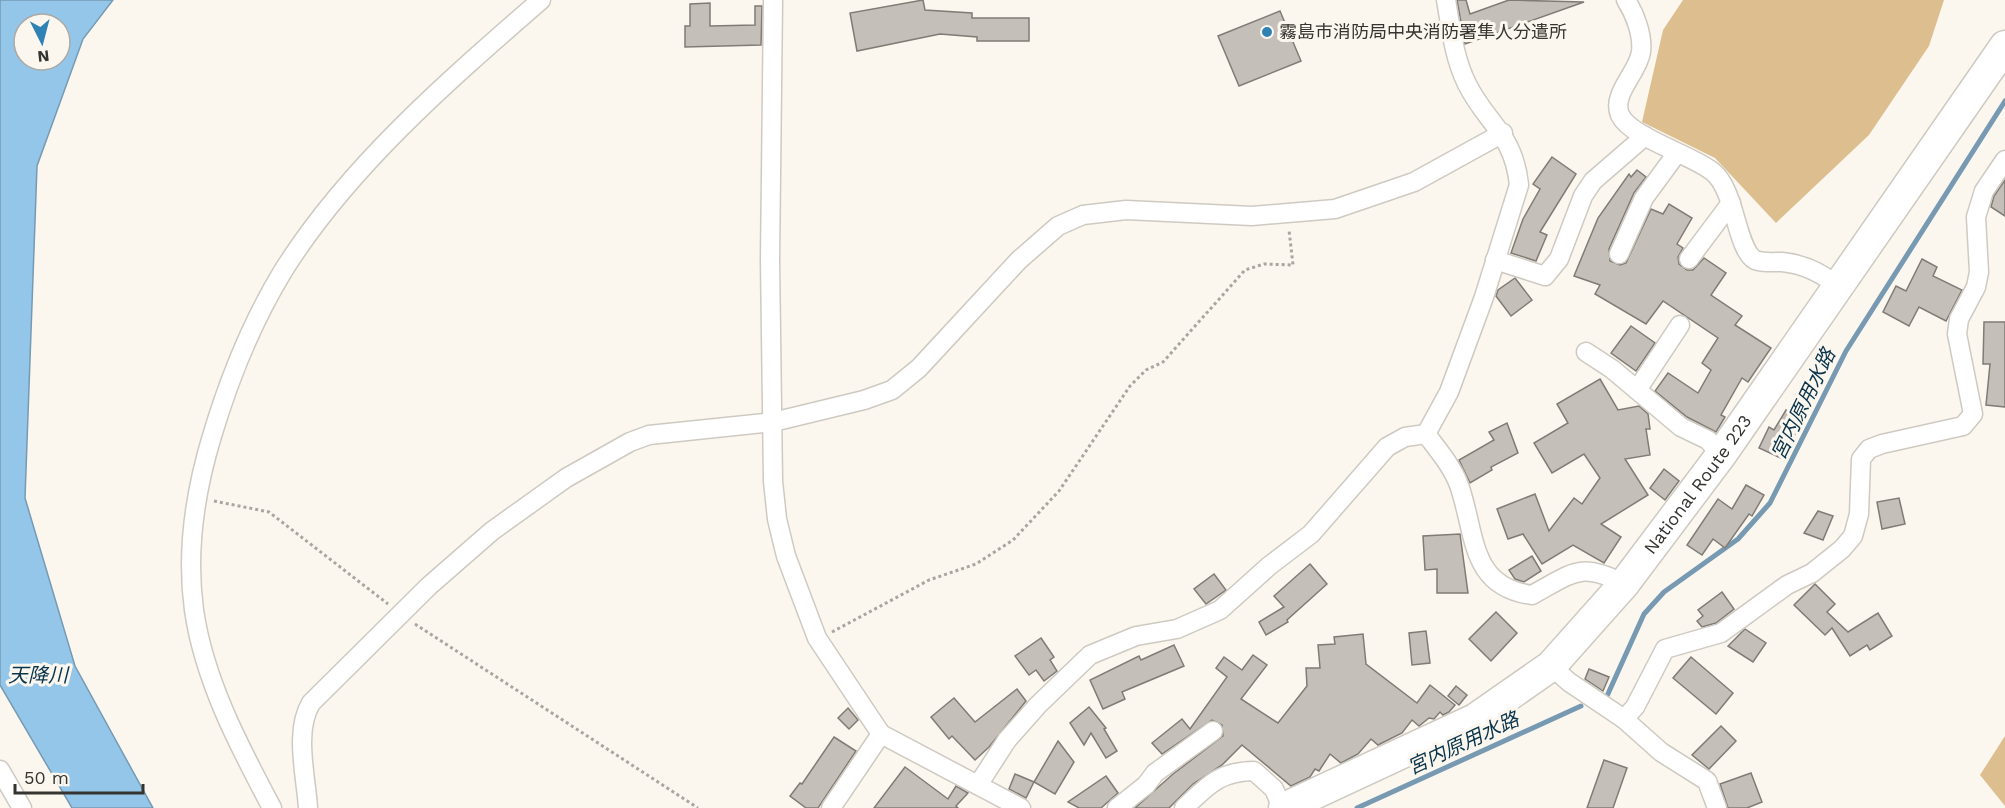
<svg xmlns="http://www.w3.org/2000/svg" width="2005" height="808" font-family="'Work Sans','Noto Sans JP',sans-serif">
	<rect width="100%" height="100%" fill="#fbf7ef"/>
	<g fill="#ddbe8e">
		<path d="M1683,0H1944L1929,46L1869,135L1776,223L1715,158L1642,122L1663,30Z"/>
		<path d="M2005,736V806L1980,775Z"/>
	</g>
	<path fill="#93c6e9" stroke="#779ab2" stroke-width="1.5" fill-rule="evenodd" d="M0,0H113L83,39L37,166L25,498L75,666L153,808H72L0,685ZM24,24H60V60H24Z"/>
	<g fill="none" stroke-linecap="round" stroke-linejoin="round">
		<g stroke="#779ab2" stroke-width="5">
			<path d="M1607,696L1644,614L1664,592L1738,539L1770,503L1846,351L2005,101"/>
			<path d="M1357,808L1581,706"/>
		</g>
	</g>
	<g fill="#c4bfb8" stroke="#807c75" stroke-width="1.5">
		<path d="M923,0L925,10L972,13V18H1029V41H977V37L940,34L857,51L850,13Z"/>
		<path d="M1457,0H1466L1470,14L1509,0L1584,2L1465,44Z"/>
		<path d="M710,3V26L755,25V6H762L761,45L685,47V26H690V4Z"/>
		<path d="M1280,11L1301,61L1239,86L1218,36Z"/>
		<path d="M1552,157L1576,174L1540,232L1547,235L1536,261L1511,253L1523,219L1540,189L1533,184Z"/>
		<path d="M1637,170L1646,177L1634,193L1609,249L1610,261L1620,265L1626,263L1651,209L1663,214L1669,204L1692,218L1677,244L1683,248L1678,257L1679,264L1687,270H1693L1704,258L1726,273L1711,295L1742,316L1735,325L1771,348L1748,382L1742,378L1721,415L1725,417L1716,432L1687,417L1655,391L1668,373L1698,393L1711,370L1702,363L1718,338L1663,301L1646,324L1595,294L1600,285L1574,276L1598,218L1629,174L1631,177Z"/>
		<path d="M2005,180V216L1991,207L1994,196Z"/>
		<path d="M1922,259L1937,267L1933,276L1962,290L1946,321L1919,307L1909,326L1883,312L1896,286L1906,291Z"/>
		<path d="M1515,278L1532,300L1511,316L1496,296L1498,290Z"/>
		<path d="M1984,322H2005V407L1986,405L1990,364H1983Z"/>
		<path d="M1631,326L1655,343L1636,371L1611,353Z"/>
		<path d="M1600,379L1618,410L1639,406L1648,414L1650,429H1646L1650,455L1625,459L1648,495L1601,524L1621,537L1604,563L1573,545L1542,564L1523,534L1508,539L1497,509L1535,494L1549,531L1574,498L1582,504L1600,478L1584,454L1552,473L1534,443L1568,423L1557,404Z"/>
		<path d="M1802,383L1816,390L1783,459L1759,448L1769,427L1774,430L1786,410L1788,411Z"/>
		<path d="M1507,423L1518,453L1491,467L1492,470L1470,483L1459,460L1494,440L1489,432Z"/>
		<path d="M1664,469L1679,481L1665,500L1650,488Z"/>
		<path d="M1746,485L1764,495L1752,516L1749,514L1725,548L1713,539L1702,555L1687,545L1718,499L1732,509Z"/>
		<path d="M1899,498L1905,524L1882,529L1877,502Z"/>
		<path d="M1818,511L1833,516L1823,540L1804,533Z"/>
		<path d="M1460,534L1468,593H1437V569L1425,570L1423,536Z"/>
		<path d="M1532,556L1541,571L1524,582L1515,579L1509,570Z"/>
		<path d="M1310,564L1327,584L1287,620L1288,622L1266,635L1259,622L1284,607L1274,596Z"/>
		<path d="M1214,574L1226,590L1206,604L1194,589Z"/>
		<path d="M1815,584L1835,604L1827,612L1848,632L1878,613L1892,636L1870,650L1867,645L1850,656L1832,628L1825,635L1794,605Z"/>
		<path d="M1722,592L1734,609L1716,623L1702,627L1697,621L1703,616L1698,610Z"/>
		<path d="M1496,612L1517,633L1491,661L1469,639Z"/>
		<path d="M1745,629L1766,643L1753,662L1728,646Z"/>
		<path d="M1426,631L1430,663L1412,665L1409,633Z"/>
		<path d="M1363,634L1366,664L1417,703L1430,685L1455,705L1449,712L1443,715L1440,712L1434,719L1429,718L1419,726L1412,720L1402,733L1378,745L1371,739L1358,754L1341,763L1330,754L1319,771L1315,769L1310,777L1291,786L1242,745L1222,765L1193,784L1169,808H1135L1173,774L1223,736L1222,725L1212,720L1162,754L1152,743L1182,719L1190,729L1227,677L1216,668L1224,657L1242,670L1253,655L1267,665L1241,699L1278,723L1307,686L1306,668H1320L1318,645L1335,644L1334,637Z"/>
		<path d="M1041,638L1054,657L1050,660L1057,671L1044,681L1036,670L1029,675L1015,656Z"/>
		<path d="M1174,645L1184,666L1122,692L1125,699L1103,709L1090,680L1139,656L1141,660Z"/>
		<path d="M1691,657L1733,693L1716,714L1673,678Z"/>
		<path d="M1589,669L1609,677L1603,691L1585,679Z"/>
		<path d="M1456,686L1467,695L1459,705L1448,696Z"/>
		<path d="M1017,689L1026,701L989,747L975,760L952,736L949,739L931,717L954,698L975,722Z"/>
		<path d="M1089,707L1106,728L1104,729L1117,751L1106,758L1091,733L1084,745L1070,723Z"/>
		<path d="M848,708L858,720L849,729L838,718Z"/>
		<path d="M1721,726L1736,741L1709,769L1692,755Z"/>
		<path d="M834,737L856,751L818,808H806L790,796L800,783L802,784Z"/>
		<path d="M1058,741L1074,762L1055,794L1034,782Z"/>
		<path d="M1604,760L1627,768L1613,808H1587Z"/>
		<path d="M905,767L948,799L956,786L968,793L956,806L958,808H874Z"/>
		<path d="M1751,773L1762,802L1747,808H1728L1720,784Z"/>
		<path d="M1015,774L1034,782L1026,798L1009,789Z"/>
		<path d="M1106,776L1118,793L1101,808H1079L1068,802Z"/>
	</g>
	<g fill="none" stroke-linecap="round" stroke-linejoin="round">
		<defs>
			<g id="minor">
				<path d="M773,0L770,260L773,481L777,519L786,556L817,638L881,734L1021,808"/>
				<path d="M1626,0C1635,14 1643,35 1641,52C1638,73 1611,94 1620,115C1631,138 1693,155 1713,172C1736,191 1736,249 1755,260C1762,263 1774,262 1782,262C1804,264 1822,273 1839,287"/>
				<path d="M1619,254L1644,198L1677,153"/>
				<path d="M1689,259L1731,203"/>
				<path d="M1495,260L1545,276L1559,259L1583,196L1593,181L1645,136"/>
				<path d="M1680,325L1637,390L1681,427L1708,440L1721,455"/>
				<path d="M1586,352L1612,369L1637,390"/>
				<path d="M1426,434C1438,450 1452,466 1459,485C1476,533 1469,587 1532,595C1573,573 1580,561 1624,584"/>
				<path d="M1551,666L1569,682L1624,719L1661,752L1707,781L1717,808"/>
				<path d="M1624,719L1635,707L1665,649L1721,633L1787,585L1812,573L1842,549L1853,536L1859,514L1861,459L1869,449L1882,444L1963,426L1973,414L1957,334L1959,319L1976,287L1979,272L1976,217L1984,191L2005,160"/>
				<path d="M0,770L22,808"/>
				<path d="M978,785L1007,740L1038,705L1090,655L1136,636L1177,629L1220,610L1269,566L1311,534L1387,447L1405,437L1426,434L1449,392L1484,297L1519,185C1514,134 1486,123 1467,84C1454,58 1451,29 1446,0"/>
				<path d="M272,808C239,746 204,680 194,610C186,552 195,492 212,436C229,379 252,322 283,271C348,167 449,80 541,0"/>
				<path d="M308,808C306,776 294,731 311,703L429,586L492,531L566,478L630,442L649,435L773,422L864,400L892,390L919,368L1019,260L1058,226L1083,215L1126,210L1252,216L1335,209L1414,182L1503,133"/>
				<path d="M831,808L881,734"/>
				<path d="M1117,808L1146,785L1155,773L1213,731"/>
				<path d="M1184,808C1207,786 1220,771 1254,771L1274,789L1282,808"/>
			</g>
			<g id="trunk">
				<path id="s1" d="M1284,808L1475,719L1551,666L1624,584L1721,455L2005,46"/>
			</g>
		</defs>
		<use href="#minor" stroke="#cecac2" stroke-width="21"/>
		<use href="#trunk" stroke="#cecac2" stroke-width="33"/>
		<g stroke="#a9a6a0" stroke-width="3" stroke-dasharray="3 3" stroke-linecap="butt">
			<path d="M214,501L269,512L388,604"/>
			<path d="M415,624L698,808"/>
			<path d="M832,632L929,580L976,564L1013,540L1059,491L1130,386L1146,370L1163,362L1245,270L1264,264L1293,265L1289,230"/>
		</g>
		<use href="#minor" stroke="#fff" stroke-width="18"/>
		<use href="#trunk" stroke="#fff" stroke-width="30"/>
	</g>
	<circle fill="#2f82b3" stroke="#fbf7ef" stroke-width="2" cx="1267" cy="32" r="6"/>
	<g text-anchor="middle" stroke-width="6" stroke-linejoin="round" paint-order="stroke">
		<g font-size="18" fill="#363431" stroke="#fbf7ef" text-anchor="start">
			<text x="1279" y="38">霧島市消防局中央消防署隼人分遣所</text>
		</g>
		<g font-size="18" fill="#363431" stroke="#fbf7ef">
			<text dy="6" stroke="none"><textPath href="#s1" startOffset="537">National Route 223</textPath></text>
		</g>
		<g font-size="20" font-style="italic" fill="#09344c" stroke="#fbf7ef">
			<text transform="translate(1803 404) rotate(-64)" y="7">宮内原用水路</text>
			<text x="38" y="682">天降川</text>
			<text transform="translate(1463 743) rotate(-25)" y="7">宮内原用水路</text>
		</g>
	</g>
	<g transform="translate(42 42) rotate(174)"><circle r="28" fill="#fbf7ef" stroke="#aca9a3" stroke-width="1.5"/>
	<path d="M0-4.5L10 22L0 15L-10 22Z" fill="#2f82b3"/>
	<text y="-9" font-size="16" font-weight="bold" text-anchor="middle" fill="#363431">N</text>
	</g>
	<path d="M15 784v9h128v-9" fill="none" stroke="#363431" stroke-width="3"/>
	<text x="24" y="784" font-size="18" fill="#363431" stroke="#fbf7ef" stroke-width="4.5" paint-order="stroke">50 m</text>
</svg>
